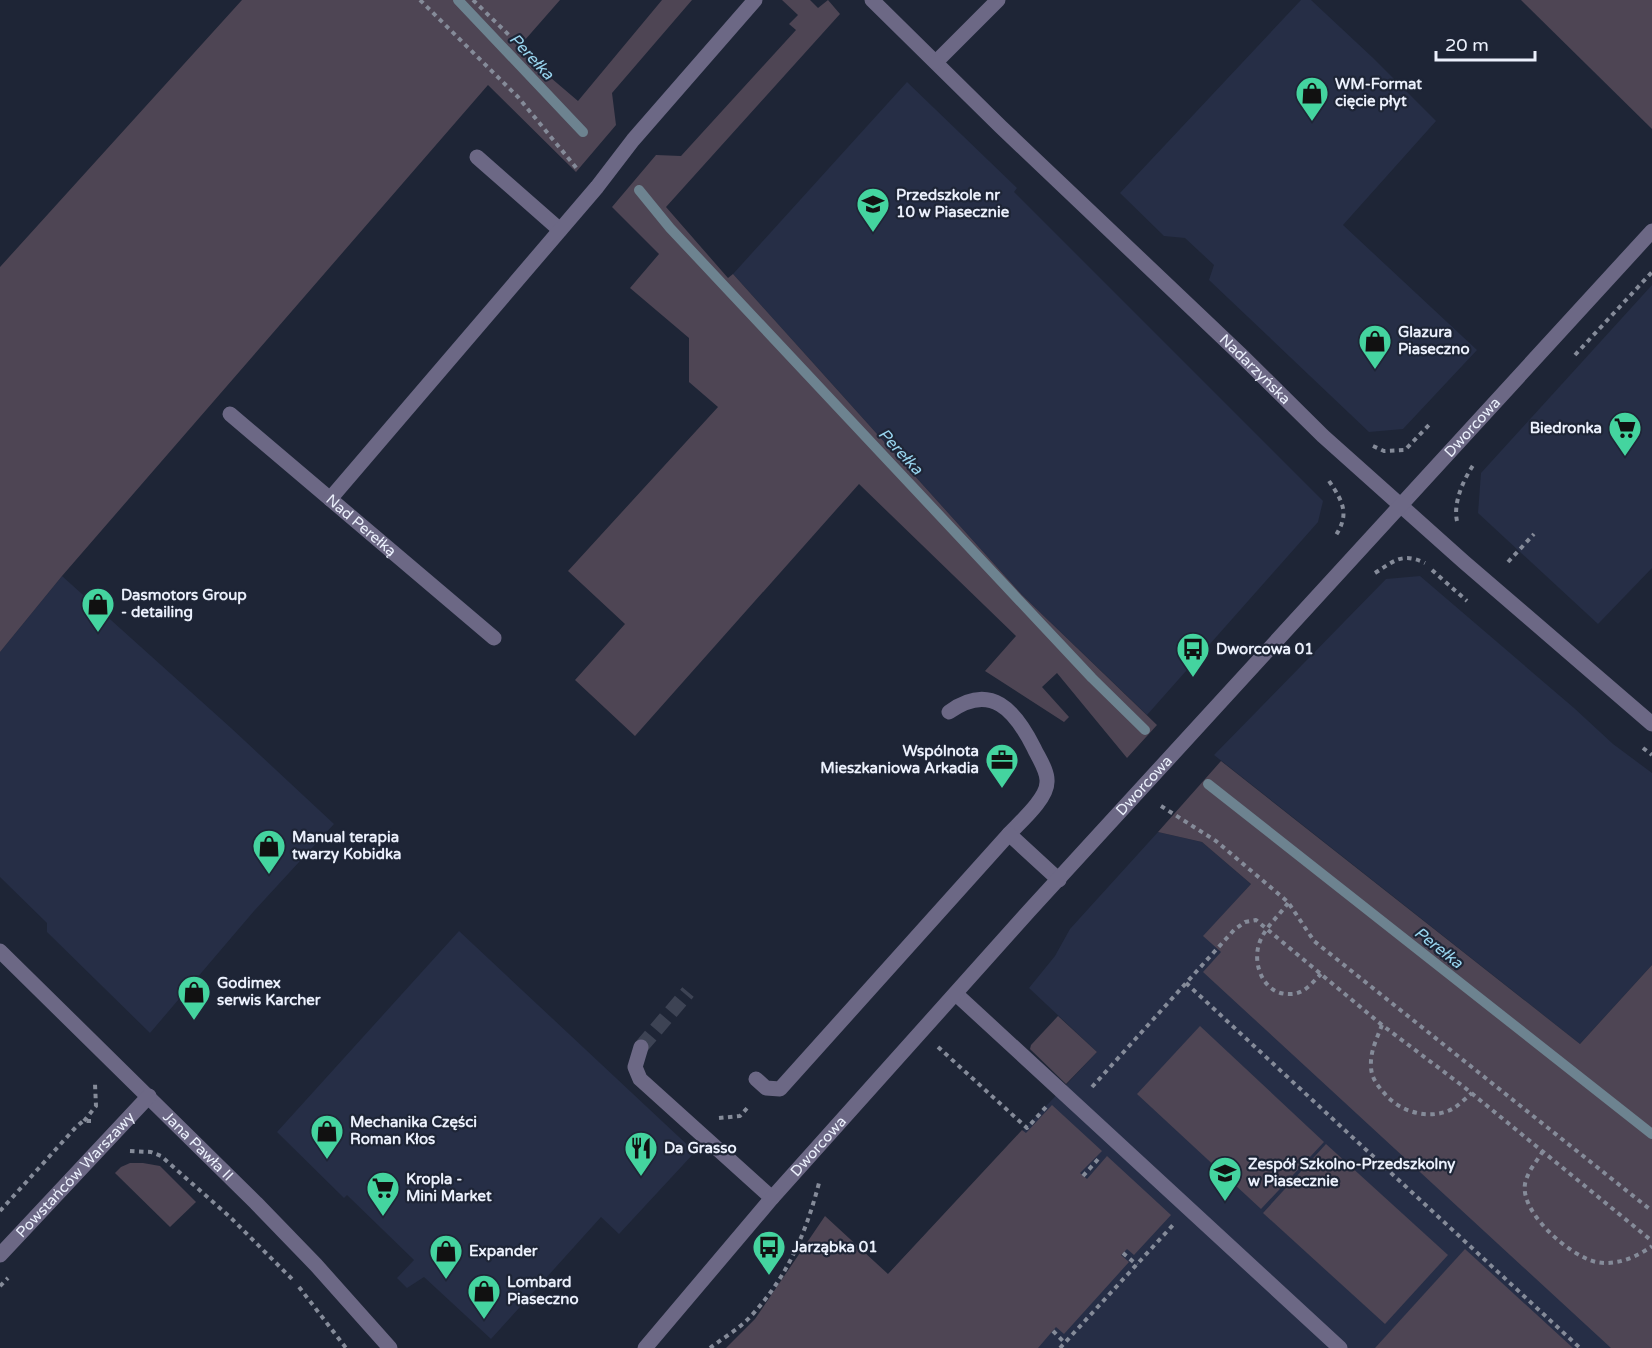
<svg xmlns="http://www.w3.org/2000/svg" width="1652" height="1348" font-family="'Varela Round',sans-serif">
	<rect width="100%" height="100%" fill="#1e2536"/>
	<g fill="#262e46">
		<path d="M1301,0H1311L1372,57L1436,121L1343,225L1477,350L1403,429L1369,432L1209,280L1214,265L1185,238L1164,236L1120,193Z"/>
		<path d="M907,82L1017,188L1014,192L1323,501L1318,522L1147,715L1022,595L733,274Z"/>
		<path d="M1652,285V568L1598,624L1478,513L1481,473Z"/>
		<path d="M62,576L231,728L334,824L254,911L150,1033L47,932V923L0,877V652Z"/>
		<path d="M1420,576L1574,708L1613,744L1652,773V965L1580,1044L1214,755L1386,579Z"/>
		<path d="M1158,832L1202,842L1251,884L1204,936L1652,1348H966L888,1274L1097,1052L1029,988L1055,956L1070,929Z"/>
		<path d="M459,931L695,1152L619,1234L601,1217L491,1339L424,1277L407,1288L397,1278L414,1260L347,1195L344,1198L277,1132Z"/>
	</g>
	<g fill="#4e4554">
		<path d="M242,0H560L517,49L578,101L662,0H692L612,93L616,125L576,172L488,85L62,576L0,652V267Z"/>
		<path d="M782,0H810L818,8L828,0L840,14L666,207L728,278L733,274L1022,595L1157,725L1127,758L1057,673L1042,687L1069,717L1064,722L985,671L1016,636L859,484L635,736L575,680L625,624L568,571L718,407L689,382V338L630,288L659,254L612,207L656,155L681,156L796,30L789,24L798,15Z"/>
		<path d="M1521,0H1652V129Z"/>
		<path d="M1221,761L1580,1044L1652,965V1348H1611L1203,972L1221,952L1203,936L1251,884L1202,842L1158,832Z"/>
		<path d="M1058,1016L1097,1052L1066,1084L1030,1049L1031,1045Z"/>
		<path d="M1200,1026L1324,1142L1261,1209L1137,1094Z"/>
		<path d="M1052,1105L1102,1151L1080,1173L1087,1179L1107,1156L1171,1215L1134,1255L1127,1249L1121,1255L1129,1262L1064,1334L1056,1327L1038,1348H726L755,1319L825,1216L888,1274L1022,1130L1026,1133Z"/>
		<path d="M1326,1144L1448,1255L1385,1324L1263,1213Z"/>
		<path d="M130,1163H143L160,1166L196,1202L170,1227L115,1173L121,1167Z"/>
		<path d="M1465,1249L1573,1348H1375Z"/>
	</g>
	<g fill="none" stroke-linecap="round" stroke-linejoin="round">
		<g stroke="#6d8390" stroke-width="10">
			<path d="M458,0L583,132"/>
			<path d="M639,190L670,228L1092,678L1145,730"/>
			<path d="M1208,784L1652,1134"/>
		</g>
		<path stroke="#3d4354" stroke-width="15" stroke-dasharray="15 8" stroke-linecap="butt" d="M641,1047L688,992"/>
		<g stroke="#858b99" stroke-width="4" stroke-dasharray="4.5 4.5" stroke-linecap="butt">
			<path d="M420,0L518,97L578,170"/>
			<path d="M473,0L514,40"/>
			<path d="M1575,355L1652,272"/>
			<path d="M1373,446L1384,451L1405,450L1429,425"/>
			<path d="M1329,481C1344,503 1350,515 1334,538"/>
			<path d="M1457,521C1453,503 1463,480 1474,464"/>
			<path d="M1508,562L1534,534"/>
			<path d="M1432,570L1467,601"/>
			<path d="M1375,573C1394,561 1402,552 1425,563"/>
			<path d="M1643,748L1652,755"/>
			<path d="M1161,806L1216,841L1288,902L1314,941L1652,1211"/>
			<path d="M1288,903C1279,916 1264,928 1259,944C1252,966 1265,996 1291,994C1304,994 1312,983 1321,974"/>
			<path d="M1186,983L1580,1348"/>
			<path d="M1382,1025C1377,1038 1370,1052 1371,1066C1371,1078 1378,1086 1385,1094C1401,1113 1432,1121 1454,1108C1460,1104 1466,1098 1472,1093"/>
			<path d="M938,1047L1027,1128L1046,1107"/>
			<path d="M1092,1087L1234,930L1245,922L1256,920L1382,1025L1464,1087L1652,1241"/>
			<path d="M719,1118L740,1116L749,1106"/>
			<path d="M84,1121L96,1106L95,1084"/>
			<path d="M130,1151L151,1152L161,1156L230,1217L294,1281"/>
			<path d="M1543,1151C1537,1161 1527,1172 1525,1184C1520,1213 1570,1256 1596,1262C1616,1266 1637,1257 1652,1246"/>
			<path d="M1083,1176L1100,1157"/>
			<path d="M0,1211L76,1127L83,1121H92"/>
			<path d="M1123,1253L1137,1265"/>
			<path d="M0,1286L8,1278"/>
			<path d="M299,1287L346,1348"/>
			<path d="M1053,1331L1065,1343"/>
			<path d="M710,1348C723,1338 739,1329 750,1317C787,1278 806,1233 819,1183"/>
			<path d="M1060,1348L1173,1225"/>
		</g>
		<g stroke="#6c6885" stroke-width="15">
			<path id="s1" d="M872,0L1001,127L1241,355L1323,436L1464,562L1652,724"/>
			<path d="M936,62L998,0"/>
			<path d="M477,157L560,230"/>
			<path id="s2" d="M230,414L494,638"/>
			<path d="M330,499L597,187L633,140L755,0"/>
			<path d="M949,712C991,682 1015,710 1034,748C1038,757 1048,771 1047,782C1047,799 1020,822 1009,834"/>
			<path id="s3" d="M0,951L256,1203L316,1265L390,1348"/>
			<path d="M956,994L1340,1348"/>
			<path d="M641,1047L635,1067L640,1079L772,1198"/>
			<path d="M756,1079L766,1088L780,1089L1009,834L1059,880"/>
			<path id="s4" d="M0,1255L149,1096"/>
			<path id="s5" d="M645,1348L772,1198L1029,911L1652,231"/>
		</g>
	</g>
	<defs>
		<symbol id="shop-pin" viewBox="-11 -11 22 30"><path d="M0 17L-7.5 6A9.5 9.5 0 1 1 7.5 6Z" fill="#44d49f" stroke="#1e2536"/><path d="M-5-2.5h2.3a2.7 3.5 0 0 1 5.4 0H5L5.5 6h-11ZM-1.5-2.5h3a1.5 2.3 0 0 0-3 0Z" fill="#111"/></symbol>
		<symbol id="school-pin" viewBox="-11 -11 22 30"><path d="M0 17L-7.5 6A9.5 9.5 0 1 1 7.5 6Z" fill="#44d49f" stroke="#1e2536"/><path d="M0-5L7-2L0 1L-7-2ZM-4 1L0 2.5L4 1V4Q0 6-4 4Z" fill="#111"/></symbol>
		<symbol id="supermarket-pin" viewBox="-11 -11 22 30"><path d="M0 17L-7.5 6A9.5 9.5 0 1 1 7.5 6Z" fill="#44d49f" stroke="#1e2536"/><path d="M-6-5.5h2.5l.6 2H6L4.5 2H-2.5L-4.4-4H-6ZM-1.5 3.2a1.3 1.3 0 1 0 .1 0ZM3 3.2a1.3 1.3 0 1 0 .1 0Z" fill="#111"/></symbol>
		<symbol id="bus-pin" viewBox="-11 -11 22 30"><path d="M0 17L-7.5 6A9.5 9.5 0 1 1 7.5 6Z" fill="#44d49f" stroke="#1e2536"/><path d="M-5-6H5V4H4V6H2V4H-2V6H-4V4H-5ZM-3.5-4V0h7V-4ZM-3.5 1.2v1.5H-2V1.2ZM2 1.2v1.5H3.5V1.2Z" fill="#111"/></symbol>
		<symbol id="office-pin" viewBox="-11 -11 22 30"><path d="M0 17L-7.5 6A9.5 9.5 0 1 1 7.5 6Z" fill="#44d49f" stroke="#1e2536"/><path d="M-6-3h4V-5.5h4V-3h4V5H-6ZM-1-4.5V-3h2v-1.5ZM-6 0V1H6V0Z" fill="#111"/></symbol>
		<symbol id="restaurant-pin" viewBox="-11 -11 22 30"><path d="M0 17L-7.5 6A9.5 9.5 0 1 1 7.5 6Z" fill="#44d49f" stroke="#1e2536"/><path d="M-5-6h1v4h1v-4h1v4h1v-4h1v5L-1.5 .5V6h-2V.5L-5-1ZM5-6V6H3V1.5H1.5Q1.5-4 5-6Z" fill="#111"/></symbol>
	</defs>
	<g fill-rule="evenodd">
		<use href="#shop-pin" x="1293" y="74" width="38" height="52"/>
		<use href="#school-pin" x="854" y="185" width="38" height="52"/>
		<use href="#shop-pin" x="1356" y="322" width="38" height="52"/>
		<use href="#supermarket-pin" x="1606" y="409" width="38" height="52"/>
		<use href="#shop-pin" x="79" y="585" width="38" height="52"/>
		<use href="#bus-pin" x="1174" y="630" width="38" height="52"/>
		<use href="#office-pin" x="983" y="741" width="38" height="52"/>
		<use href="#shop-pin" x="250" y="827" width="38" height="52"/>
		<use href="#shop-pin" x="175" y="973" width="38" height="52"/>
		<use href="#shop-pin" x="308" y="1112" width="38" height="52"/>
		<use href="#restaurant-pin" x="622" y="1129" width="38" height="52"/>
		<use href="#school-pin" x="1206" y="1154" width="38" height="52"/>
		<use href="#supermarket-pin" x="364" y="1169" width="38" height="52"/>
		<use href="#bus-pin" x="750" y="1228" width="38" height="52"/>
		<use href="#shop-pin" x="427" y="1232" width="38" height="52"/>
		<use href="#shop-pin" x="465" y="1272" width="38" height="52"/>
	</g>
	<g text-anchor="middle" stroke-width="4.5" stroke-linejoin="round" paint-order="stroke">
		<g font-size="15" font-weight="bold" fill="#ebf0fc" stroke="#1e2536" text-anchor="start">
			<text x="1335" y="89">WM-Format<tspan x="1335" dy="17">cięcie płyt</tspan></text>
			<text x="896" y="200">Przedszkole nr<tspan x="896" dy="17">10 w Piasecznie</tspan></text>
			<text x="1398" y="337">Glazura<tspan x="1398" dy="17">Piaseczno</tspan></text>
			<text x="1602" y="433" text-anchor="end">Biedronka</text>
			<text x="121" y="600">Dasmotors Group<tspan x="121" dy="17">- detailing</tspan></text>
			<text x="1216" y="654">Dworcowa 01</text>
			<text x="979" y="756" text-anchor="end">Wspólnota<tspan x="979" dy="17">Mieszkaniowa Arkadia</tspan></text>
			<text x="292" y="842">Manual terapia<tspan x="292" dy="17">twarzy Kobidka</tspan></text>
			<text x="217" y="988">Godimex<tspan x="217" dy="17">serwis Karcher</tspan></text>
			<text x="350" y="1127">Mechanika Części<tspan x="350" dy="17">Roman Kłos</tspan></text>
			<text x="664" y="1153">Da Grasso</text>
			<text x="1248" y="1169">Zespół Szkolno-Przedszkolny<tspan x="1248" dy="17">w Piasecznie</tspan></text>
			<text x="406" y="1184">Kropla -<tspan x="406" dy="17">Mini Market</tspan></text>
			<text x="792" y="1252">Jarząbka 01</text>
			<text x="469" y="1256">Expander</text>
			<text x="507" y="1287">Lombard<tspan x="507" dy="17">Piaseczno</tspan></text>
		</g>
		<g font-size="15" fill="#ebf0fc" stroke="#1e2536">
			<text dy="5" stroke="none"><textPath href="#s1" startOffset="532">Nadarzyńska</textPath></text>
			<text dy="5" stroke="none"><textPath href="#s5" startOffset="1238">Dworcowa</textPath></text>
			<text dy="5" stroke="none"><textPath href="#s2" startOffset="172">Nad Perełką</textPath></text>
			<text dy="5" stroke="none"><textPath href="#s5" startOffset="752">Dworcowa</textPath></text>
			<text dy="5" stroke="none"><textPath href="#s3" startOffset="278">Jana Pawła II</textPath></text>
			<text dy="5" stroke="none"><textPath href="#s5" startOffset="266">Dworcowa</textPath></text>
			<text dy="5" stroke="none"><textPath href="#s4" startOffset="110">Powstańców Warszawy</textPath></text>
		</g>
		<g font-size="16" font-style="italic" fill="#98d4ee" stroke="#1e2536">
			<text transform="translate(532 56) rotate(47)" y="6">Perełka</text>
			<text transform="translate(901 451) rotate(47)" y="6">Perełka</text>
			<text transform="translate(1439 947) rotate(38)" y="6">Perełka</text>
		</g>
	</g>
	<path d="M1436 51v9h99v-9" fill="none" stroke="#ebf0fc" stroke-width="3"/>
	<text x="1445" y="51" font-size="18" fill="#ebf0fc" stroke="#1e2536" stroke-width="4.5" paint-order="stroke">20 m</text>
</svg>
